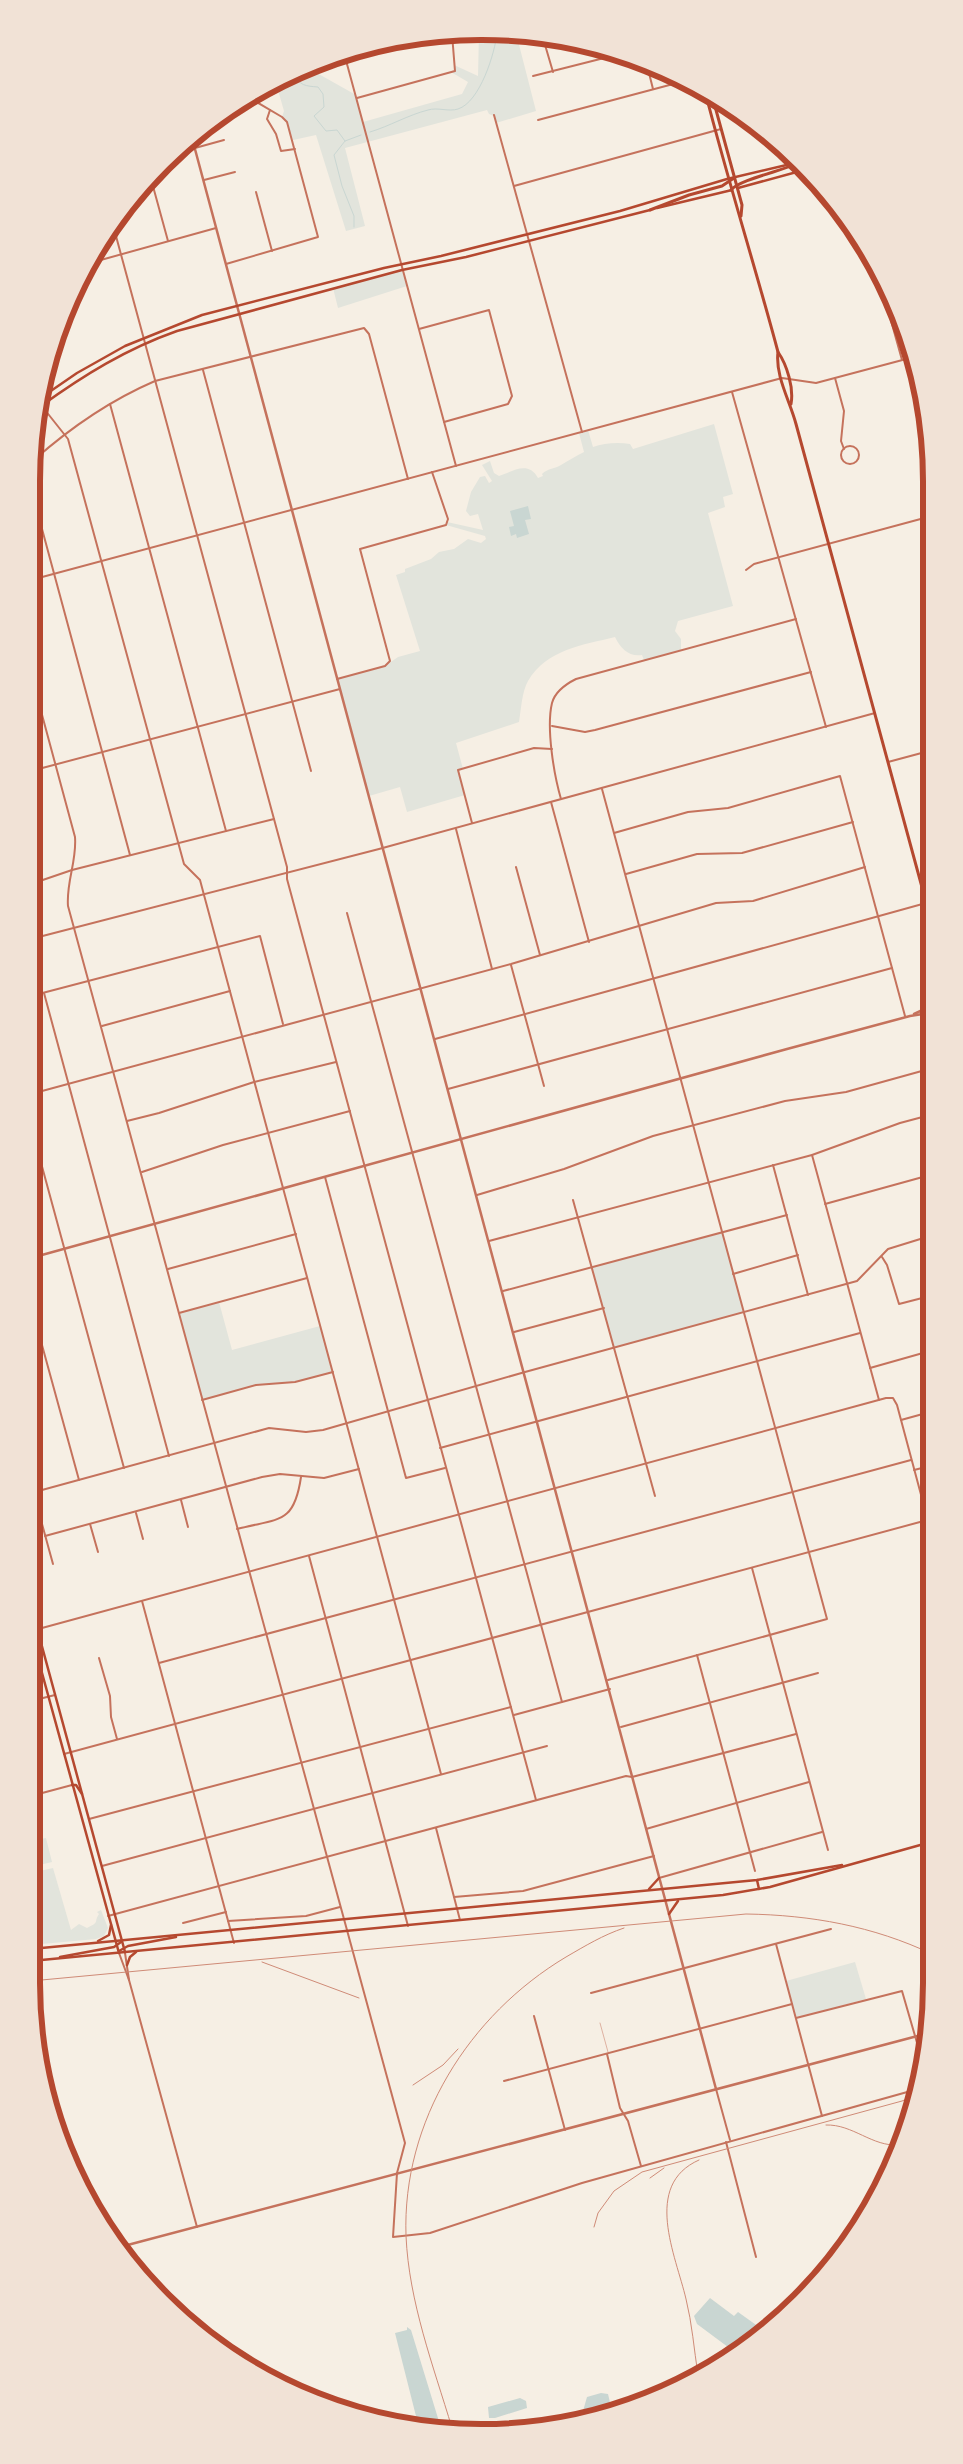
<svg xmlns="http://www.w3.org/2000/svg" width="963" height="2464" font-family="Manrope,sans-serif">
	<rect width="100%" height="100%" fill="#f6efe4"/>
	<g fill="#e2e4dc">
		<path d="M511,32L516,33L536,111L496,123L494,116L489,114L487,110L345,148L365,226L346,231L316,135L293,140L288,125L282,117L284,111L276,83L308,68L356,95L363,122L462,94L468,82L451,72L455,71L454,65L478,76L479,33Z"/>
		<path d="M402,270L407,286L338,308L333,288Z"/>
		<path d="M714,424L733,494L723,497L725,507L708,513L733,606L678,621L675,631L681,639V650L644,660L642,655C629,657 621,649 615,637C583,645 547,649 528,681C522,691 521,710 519,722L456,743L463,769L458,770L465,795L407,812L400,787L369,796L337,679L385,666L398,657L420,651L396,575L405,572V569L431,559L439,552L454,549L468,539L481,543L486,539L485,536L446,525L447,522L483,530L478,514L470,516L466,511L471,492L480,477L485,476L489,483L492,481L482,465L490,461L494,473L499,476C512,472 528,460 538,478L543,476L542,474C548,468 555,469 561,465C569,460 576,456 584,452L579,433L588,430L593,447C604,443 618,442 630,444L633,449Z"/>
		<path d="M722,1233L744,1312L614,1347L592,1267Z"/>
		<path d="M219,1302L232,1350L320,1326L333,1372L295,1382L256,1385L202,1400L179,1313Z"/>
		<path d="M31,1652L43,1693L31,1697Z"/>
		<path d="M34,1798L43,1830L31,1835V1799Z"/>
		<path d="M46,1838L52,1862L31,1867V1841Z"/>
		<path d="M53,1868L71,1930L79,1924L87,1928C101,1921 93,1923 99,1914L97,1912L101,1910L108,1928L104,1936L96,1939L31,1945V1935L36,1934V1931L40,1929L31,1898V1873Z"/>
		<path d="M855,1962L866,1999L796,2018L786,1981Z"/>
	</g>
	<g fill="#c9d6d2">
		<path d="M528,506L531,519L525,520L529,534L517,538L516,534L511,536L509,527L514,526L510,511Z"/>
		<path d="M710,2298L734,2316L738,2312L759,2327H763L736,2353L697,2324L694,2316Z"/>
		<path d="M407,2327L411,2330L441,2428H419L395,2333L407,2330Z"/>
		<path d="M601,2393L608,2394L612,2411L571,2424L570,2417L583,2411L587,2397Z"/>
		<path d="M520,2398L526,2401L527,2408L495,2418H489L488,2407Z"/>
	</g>
	<g fill="none" stroke-linecap="round" stroke-linejoin="round">
		<g stroke="#c9d6d2" stroke-width="1">
			<path d="M295,74C299,86 306,86 318,87L323,94L324,107L314,116L326,131L337,130L345,141"/>
			<path d="M370,132C390,126 408,115 428,110C437,107 449,112 458,109C480,102 495,53 497,33"/>
			<path d="M354,227V216L342,186L334,155L345,141L361,135"/>
		</g>
		<path stroke="#c5725c" stroke-width="0.5" d="M600,2023L608,2052"/>
		<g stroke="#c5725c" stroke-width="2">
			<path d="M543,38L553,72"/>
			<path d="M344,53L456,466"/>
			<path d="M648,69L653,89"/>
			<path d="M533,76L616,55"/>
			<path d="M357,98L455,71L452,34"/>
			<path d="M270,110L267,119L276,134L281,151L295,149"/>
			<path d="M494,115L582,432"/>
			<path d="M538,120L677,83"/>
			<path d="M195,148L224,140"/>
			<path d="M151,179L168,241"/>
			<path d="M204,180L235,172"/>
			<path d="M514,186L721,129"/>
			<path d="M256,192L272,251"/>
			<path d="M113,225L287,867V879L536,1800"/>
			<path d="M90,263L216,228"/>
			<path d="M226,264L318,237L287,122L282,117L248,97"/>
			<path d="M880,281L902,360"/>
			<path d="M419,329L489,310L512,396L508,404L444,422"/>
			<path d="M203,370L311,771"/>
			<path d="M835,378L844,411L841,441L844,449"/>
			<path d="M732,392L826,727"/>
			<path d="M110,404L226,831"/>
			<path d="M41,405L68,439L184,864L200,880L204,895L441,1774"/>
			<circle cx="850" cy="455" r="9"/>
			<path d="M34,460C70,428 111,400 155,381L364,328L369,334L408,479"/>
			<path d="M31,496L35,503L130,855"/>
			<path d="M746,570L754,564L928,517"/>
			<path d="M31,580L782,378L816,383L910,358"/>
			<path d="M31,674L75,837C77,861 66,882 68,906L405,2143L397,2173L393,2237L430,2233L582,2183L918,2089"/>
			<path d="M337,679L385,666L390,661L360,549L446,525L448,519L432,472"/>
			<path d="M31,718L42,715"/>
			<path d="M552,726L585,732L595,730L811,672"/>
			<path d="M888,762L929,751"/>
			<path d="M31,771L340,689"/>
			<path d="M602,789L827,1619L608,1680"/>
			<path d="M561,799C554,775 546,728 552,703C555,692 566,684 576,679L796,619"/>
			<path d="M551,802L589,942"/>
			<path d="M472,823L458,770L534,748L552,749"/>
			<path d="M456,829L492,969"/>
			<path d="M614,833L688,812L728,808L840,776L905,1016"/>
			<path d="M31,861L37,882"/>
			<path d="M516,867L540,955"/>
			<path d="M626,874L697,854L742,853L853,822"/>
			<path d="M31,884L72,870L274,819"/>
			<path d="M347,913L562,1702"/>
			<path d="M31,939L379,849L875,713"/>
			<path d="M511,965L544,1086"/>
			<path d="M44,993L169,1456"/>
			<path d="M31,996L260,936L283,1024"/>
			<path d="M102,1026L230,991"/>
			<path d="M435,1039L926,903"/>
			<path d="M448,1089L892,968"/>
			<path d="M31,1094L511,964L716,903L753,901L865,867"/>
			<path d="M127,1121L159,1113L254,1082L336,1062"/>
			<path d="M31,1126L124,1468"/>
			<path d="M812,1155L879,1400"/>
			<path d="M773,1165L808,1295"/>
			<path d="M142,1172L223,1145L350,1111"/>
			<path d="M325,1177L406,1478L445,1468"/>
			<path d="M477,1195L564,1169L653,1136L785,1101L846,1092L929,1069"/>
			<path d="M573,1200L655,1496"/>
			<path d="M825,1204L930,1175"/>
			<path d="M489,1241L812,1155L900,1123L930,1115"/>
			<path d="M882,1257L887,1265L899,1304L930,1296"/>
			<path d="M168,1269L296,1234"/>
			<path d="M733,1274L798,1255"/>
			<path d="M503,1291L787,1215"/>
			<path d="M31,1305L79,1480"/>
			<path d="M179,1313L307,1278"/>
			<path d="M514,1332L604,1308"/>
			<path d="M870,1368L930,1351"/>
			<path d="M202,1400L256,1385L295,1382L333,1372"/>
			<path d="M901,1420L930,1412"/>
			<path d="M440,1448L860,1333"/>
			<path d="M914,1470L930,1466"/>
			<path d="M31,1484L53,1564"/>
			<path d="M31,1493L269,1428L306,1432L323,1430L525,1372L857,1281L888,1249L930,1236"/>
			<path d="M181,1500L188,1527"/>
			<path d="M136,1513L143,1539"/>
			<path d="M90,1524L98,1552"/>
			<path d="M237,1529C279,1518 294,1525 301,1477"/>
			<path d="M45,1536L262,1477L280,1474L324,1478L359,1469"/>
			<path d="M309,1556L408,1926"/>
			<path d="M752,1568L828,1850"/>
			<path d="M142,1601L234,1943"/>
			<path d="M31,1631L886,1398H893L897,1405L931,1532"/>
			<path d="M697,1655L755,1871"/>
			<path d="M99,1658L110,1696L111,1717L117,1739"/>
			<path d="M159,1663L911,1460"/>
			<path d="M31,1701L55,1695"/>
			<path d="M514,1715L610,1689"/>
			<path d="M621,1727L818,1673"/>
			<path d="M64,1754L931,1519"/>
			<path d="M31,1796L72,1785"/>
			<path d="M89,1819L511,1707"/>
			<path d="M436,1828L460,1920"/>
			<path d="M646,1829L809,1782"/>
			<path d="M102,1866L547,1746"/>
			<path d="M659,1878L822,1832"/>
			<path d="M454,1897L523,1891L654,1856"/>
			<path d="M108,1916L626,1776L632,1777L796,1734"/>
			<path d="M228,1921L306,1916L340,1907"/>
			<path d="M183,1923L226,1912"/>
			<path d="M776,1944L822,2116"/>
			<path d="M119,1953L129,1980L197,2227"/>
			<path d="M125,1953L129,1980"/>
			<path d="M591,1993L831,1929"/>
			<path d="M534,2016L565,2130"/>
			<path d="M796,2018L902,1991L922,2060"/>
			<path d="M607,2054L620,2108L628,2121L641,2166"/>
			<path d="M504,2081L792,2004"/>
			<path d="M716,2089L730,2140"/>
			<path d="M726,2142L756,2257"/>
		</g>
		<g stroke="#c5725c" stroke-width="2.5">
			<path d="M192,138L716,2089"/>
			<path d="M914,1014L929,1007"/>
			<path d="M31,1258L787,1049L910,1016L929,1013"/>
			<path d="M120,2247L925,2034"/>
		</g>
		<g stroke="#b5482f" stroke-width="2.5">
			<path d="M738,188L804,170"/>
			<path d="M657,208L732,190"/>
			<path d="M42,397L77,373L125,346L202,315L384,268L441,256L620,211L727,179L795,163"/>
			<path d="M41,406C84,375 126,349 177,331L402,270L466,257L650,210"/>
			<path d="M31,1606L125,1952"/>
			<path d="M31,1633L119,1953"/>
			<path d="M72,1785H76L82,1794"/>
			<path d="M757,1880L759,1889"/>
			<path d="M649,1889L659,1878"/>
			<path d="M669,1914L678,1901"/>
			<path d="M98,1941L109,1935L111,1925"/>
			<path d="M31,1949L757,1880L842,1865"/>
			<path d="M119,1951L128,1946L176,1937"/>
			<path d="M60,1957L114,1947L121,1942"/>
			<path d="M31,1961L723,1895L770,1887L931,1842"/>
			<path d="M127,1965L130,1957L136,1952"/>
		</g>
		<g stroke="#b5482f" stroke-width="3">
			<path d="M706,95C728,181 755,266 778,352C787,365 794,388 791,404"/>
			<path d="M713,99L742,205L741,216"/>
			<path d="M731,190C739,180 781,171 796,164"/>
			<path d="M650,210L689,195L722,186L734,178"/>
			<path d="M778,352C775,376 790,401 796,424L929,913"/>
		</g>
		<g stroke="#cf8b77" stroke-width="1">
			<path d="M262,1962L359,1998"/>
			<path d="M31,1981L746,1914C811,1915 873,1926 932,1954"/>
			<path d="M413,2085L443,2065L458,2049"/>
			<path d="M826,2125C853,2124 872,2147 899,2145"/>
			<path d="M650,2178L664,2168"/>
			<path d="M594,2227L598,2213L614,2191L642,2172L902,2101L917,2095"/>
			<path d="M698,2375C694,2349 692,2323 686,2299C676,2256 642,2185 699,2160"/>
			<path d="M452,2428C433,2365 409,2302 406,2236C402,2121 469,2015 566,1957C585,1946 603,1935 624,1928"/>
		</g>
	</g>
	<path d="M0 0H963V2464H0ZM481 40H482A441 441 0 0 1 923 481V1983A441 441 0 0 1 482 2424H481A441 441 0 0 1 40 1983V481A441 441 0 0 1 481 40Z" fill="#f1e2d6" fill-rule="evenodd"/>
	<path fill="none" stroke="#b5482f" stroke-width="6" d="M481 40H482A441 441 0 0 1 923 481V1983A441 441 0 0 1 482 2424H481A441 441 0 0 1 40 1983V481A441 441 0 0 1 481 40Z"/>
</svg>
